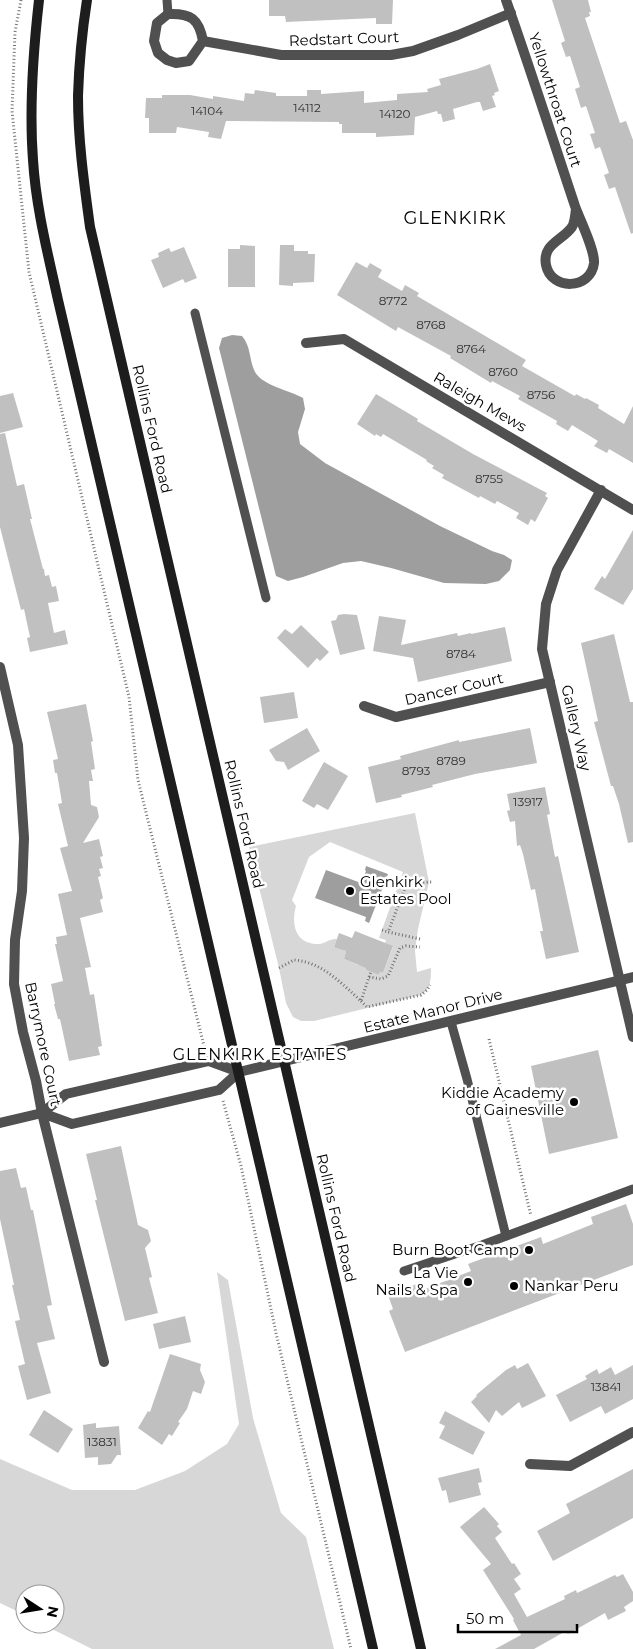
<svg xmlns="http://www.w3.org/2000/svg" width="633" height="1649" font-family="Montserrat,sans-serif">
	<rect width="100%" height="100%" fill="#fff"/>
	<g fill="#d7d7d7" fill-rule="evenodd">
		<path d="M415,813L429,882L418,929L415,951L417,972L431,968C431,979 431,989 421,995L314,1021H301L293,1017L286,1003L279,968L249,847ZM330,842L403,872L379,938L386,940L385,943L393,947L383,973L380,972L379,975L366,970L367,965H358L344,959L346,951L334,946L337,939C330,938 325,944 318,944C295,944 291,924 296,906L292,900L309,857Z"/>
		<path d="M217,1272L228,1280L253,1418L281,1513L306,1537L334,1649H92L42,1624H55V1594H25V1615L0,1603V1459L72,1490H135L185,1471L227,1444L239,1424Z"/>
	</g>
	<g fill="#9e9e9e">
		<path d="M232,335L242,336C251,346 249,360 255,372C263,386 289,390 303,398L305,409L298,432L300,444L325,463L440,526L492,551L504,555L512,560L510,570L499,581L486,584L444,583L391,568L361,561L343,563L303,577L288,581L276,576L219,348L222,338Z"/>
		<path d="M366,866L388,874L369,923L365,921L366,917L315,898L326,870L361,883L366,871L365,870Z"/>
	</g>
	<g fill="#c0c0c0">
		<path d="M269,0H393L392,24H376V18L286,22L285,16H269Z"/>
		<path d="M552,0H588L591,12H589L590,16L585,18L620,123L626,121L633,140V233L631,234L615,187L609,189L604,175L609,173L600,147L595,149L590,134L595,133L586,106L581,108L575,89L580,87L570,56L566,57L561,43L565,41Z"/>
		<path d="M490,64L499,91L494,93L495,95L492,96L496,107L483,111L480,102H477L453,109L455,119L443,122L441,114H438L437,111L415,117L414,135L376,137V133H342V124H339V122L226,121L221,139L208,137L209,132L177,127L176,133H149V118H145L146,98H162V95H190L213,99V96L244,101L245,93L254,94L255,90L276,93V96H307V90H321V94L364,91V103L397,100V94L428,92L427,89L441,85L439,79L477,69Z"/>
		<path d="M240,245L255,246V287H228V249H240Z"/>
		<path d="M280,245H294V251H308V254H315L314,282L293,283V286L279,285Z"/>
		<path d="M184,247L197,278L185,283L183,279L163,288L151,260L159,257L158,253L169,248L171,252Z"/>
		<path d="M356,262L367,268L370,263L382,270L378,277L402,291L405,285L419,293L417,296L526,360L522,366L573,395L575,396L576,394L585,399L586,398L599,405L598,408L624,424L633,406V463L609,449L607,453L594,446L598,441L572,425L568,431L556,424L557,421L518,399L520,396L492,381L491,383L450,358L451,356L398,327L396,331L337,295Z"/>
		<path d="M13,393L23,427L0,433V396Z"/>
		<path d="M376,394L418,419L417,421L473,454L547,493L545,496L548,498L535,522L531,519L528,525L516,518L519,513L497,501L495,504L480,496L479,498L442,478L444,475L432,468L434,466L426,461L427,460L383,434L381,437L376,434L375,436L357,424Z"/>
		<path d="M5,433L17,486L24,484L32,519H30L43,569H44L45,576L49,575L52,587L56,586L59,601L48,603L54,633L65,630L68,644L30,652L27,638L30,637L24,609L21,610L0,527V434Z"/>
		<path d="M633,530V589L623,605L594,589L602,576L605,579Z"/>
		<path d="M344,614L357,615L365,649L340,655L331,621L336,620L338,615Z"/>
		<path d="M379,616L406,620L401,645L457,633L458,636L471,633V634L505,627L512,661L418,682L413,658L373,651Z"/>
		<path d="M301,625L329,652L320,661L317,658L308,668L277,638L285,629L292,634Z"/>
		<path d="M614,634L630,702H633V842L628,843L619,804L613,786H611L594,722L598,721L581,643Z"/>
		<path d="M294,692L298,718L264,723L260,697Z"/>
		<path d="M86,704L93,741L91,742L95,769L91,770L93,781H89L91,805L97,807L99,817L83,843L99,839L103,856L100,857L103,868L99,869L101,876L98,877L103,898L100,900L103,912L80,918L91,967L85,968L90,995L94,994L102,1046L98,1047L100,1055L69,1061L60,1019H58L54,1004H55L51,984L63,981L55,944H57L56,937L67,935L58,894L72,891L60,848L68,846L58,804L62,803L57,773H55L53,760L58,759L47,712Z"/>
		<path d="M307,728L320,751L288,770L284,762L276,761L269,750Z"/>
		<path d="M530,728L537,763L475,774L432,785L433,787L401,795L402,797L376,803L368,767L401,759L400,756L459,740V742Z"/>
		<path d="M324,762L348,776L328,810L317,804L314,808L302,801Z"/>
		<path d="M545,787L550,814L547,815L555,857L558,856L579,952L546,959L540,931H543L535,889L531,890L523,854L520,845L517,846L515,821L510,822L507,811L510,810L507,794Z"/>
		<path d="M355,931L393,946L383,973L380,972L379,975L366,970V968L344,959L346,951L334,947L339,933L352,938Z"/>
		<path d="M598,1050L618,1138L549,1154L531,1066Z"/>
		<path d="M121,1146L138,1225L148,1230L151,1241L145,1248L152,1277L149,1278L158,1313L125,1321L95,1200H97L86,1154Z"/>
		<path d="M16,1168L21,1188L26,1187L31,1210H33L52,1305L47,1306L55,1339L37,1343L51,1393L27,1400L18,1366L25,1364L15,1321L20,1320L12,1285H14L0,1219V1171Z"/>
		<path d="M626,1204L633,1224V1265L405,1352L389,1311L393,1309L388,1295L417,1284L420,1291L471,1271L468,1264L541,1237L543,1244L593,1224L591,1217Z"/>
		<path d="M185,1316L191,1342L159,1349L153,1324Z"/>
		<path d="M170,1354L201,1364L200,1370L205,1382L201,1394L193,1391L187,1409L178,1422L180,1423L172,1436L169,1434L162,1445L138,1428L148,1411L150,1412Z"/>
		<path d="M528,1363L546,1396L522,1408L519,1402L502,1416L496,1410L489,1423L471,1402L477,1396L476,1395L506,1370L515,1365L517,1369Z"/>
		<path d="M633,1365V1399L605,1414L601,1406L570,1422L556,1395L587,1379L585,1376L597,1369L599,1374L611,1367L615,1375Z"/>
		<path d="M44,1410L73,1429L58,1453L29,1435Z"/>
		<path d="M445,1411L485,1432L473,1455L439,1438L445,1426L439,1423Z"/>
		<path d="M96,1423V1428L119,1426L121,1455H117L111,1464L98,1465V1457L85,1458L83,1425Z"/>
		<path d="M479,1468L482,1482L478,1483L481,1495L449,1503L446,1490L442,1491L438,1478Z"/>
		<path d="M633,1469V1518L553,1561L537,1531L570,1513L566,1504Z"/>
		<path d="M484,1507L499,1524L497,1526L502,1532L495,1538L512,1564L514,1563L521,1574L514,1579L521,1589L514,1594L527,1617L565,1599L564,1596L576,1590L577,1593L615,1575L617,1577L623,1574L633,1592V1601L624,1607L626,1611L608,1620L605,1613L568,1634L566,1631L534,1649H495L521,1635L513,1620L514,1619L483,1570L491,1564L460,1527Z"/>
	</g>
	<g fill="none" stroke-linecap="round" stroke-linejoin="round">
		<g stroke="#727272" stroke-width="3" stroke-dasharray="1 2.5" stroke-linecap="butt">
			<path d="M21,0L15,32L12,111L29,272L129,697L138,780L205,1050"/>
			<path d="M382,930L388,932"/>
			<path d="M420,939L388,932L407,883L433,882"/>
			<path d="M279,968L294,960C322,962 341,983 361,1001L369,977L381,979L388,976L400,948L406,946L420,947"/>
			<path d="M369,977L371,972"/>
			<path d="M361,1001L367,1007L421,995L427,990L430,985"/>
			<path d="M489,1039L531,1216"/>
			<path d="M223,1101L241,1166L276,1333L351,1649"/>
		</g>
		<g stroke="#505050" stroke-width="9">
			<path d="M167,0L168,14"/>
			<path d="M195,313L266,598"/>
			<path d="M451,1022L467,1079L506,1236"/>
			<path d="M404,1271L482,1245L633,1189"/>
		</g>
		<g stroke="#505050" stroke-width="10">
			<path d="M506,0C530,68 552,137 575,206C580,220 595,250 594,263C591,290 551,291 546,265C542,244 562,241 572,227C575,222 575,215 576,209"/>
			<path d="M168,14C191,13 199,19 203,41L189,61L176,63L167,60L158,53L154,41L157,23Z"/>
			<path d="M203,41L281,55H391L413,51L458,35L511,13"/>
			<path d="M306,343L344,339L633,510"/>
			<path d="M601,490L557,570L546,604L542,649L633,1037"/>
			<path d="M0,667L18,745L24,838L22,891L15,940L14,984L23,1032L36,1081L42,1113L104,1362"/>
			<path d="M364,706L396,717L550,682"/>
			<path d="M0,1123L42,1113L66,1094L209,1061L239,1072L219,1090L72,1124L42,1113"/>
			<path d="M530,1464L570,1466L633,1432"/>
		</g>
		<path stroke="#505050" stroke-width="10" d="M239,1072L633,977"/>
		<g stroke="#1d1d1d" stroke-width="10">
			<path d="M39,0C33,53 29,107 33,160C36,208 48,254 58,300L373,1649"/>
			<path d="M87,0C82,32 79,64 78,96C78,140 84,183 90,227L421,1649"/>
		</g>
	</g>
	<g fill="#000" stroke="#fff" stroke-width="2">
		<circle cx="350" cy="891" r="5"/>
		<circle cx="574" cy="1102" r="5"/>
		<circle cx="529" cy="1250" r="5"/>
		<circle cx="468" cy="1282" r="5"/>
		<circle cx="514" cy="1286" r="5"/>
	</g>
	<g text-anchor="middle" stroke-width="5" stroke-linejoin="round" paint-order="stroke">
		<g font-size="12" fill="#303030">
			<text x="307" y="112">14112</text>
			<text x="207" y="115">14104</text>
			<text x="395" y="118">14120</text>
			<text x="393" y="305">8772</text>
			<text x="431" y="329">8768</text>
			<text x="471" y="353">8764</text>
			<text x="503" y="376">8760</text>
			<text x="541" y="399">8756</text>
			<text x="489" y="483">8755</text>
			<text x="461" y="658">8784</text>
			<text x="451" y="765">8789</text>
			<text x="416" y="775">8793</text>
			<text x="528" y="806">13917</text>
			<text x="606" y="1391">13841</text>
			<text x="102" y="1446">13831</text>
		</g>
		<g font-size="15" fill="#000" stroke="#fff">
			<text transform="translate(344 39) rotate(-2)" y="5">Redstart Court</text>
			<text transform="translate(555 100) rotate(72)" y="5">Yellowthroat Court</text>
			<text transform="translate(480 402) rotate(30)" y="5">Raleigh Mews</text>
			<text transform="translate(152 429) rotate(77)" y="5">Rollins Ford Road</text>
			<text transform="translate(454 689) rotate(-13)" y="5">Dancer Court</text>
			<text transform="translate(576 728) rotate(77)" y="5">Gallery Way</text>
			<text transform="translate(244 824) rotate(77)" y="5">Rollins Ford Road</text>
			<text transform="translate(433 1011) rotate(-14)" y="5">Estate Manor Drive</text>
			<text transform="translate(43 1044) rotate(78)" y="5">Barrymore Court</text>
			<text transform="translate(336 1218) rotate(77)" y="5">Rollins Ford Road</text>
		</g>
		<g font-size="15" fill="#000" stroke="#fff" text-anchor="end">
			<text x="360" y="887" text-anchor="start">Glenkirk<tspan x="360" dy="17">Estates Pool</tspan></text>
			<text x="564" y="1098">Kiddie Academy<tspan x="564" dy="17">of Gainesville</tspan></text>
			<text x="519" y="1255">Burn Boot Camp</text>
			<text x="458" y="1278">La Vie<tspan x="458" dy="17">Nails &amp; Spa</tspan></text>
			<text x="524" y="1291" text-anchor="start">Nankar Peru</text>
		</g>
		<g font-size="16" letter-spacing="1" fill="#000" stroke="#fff">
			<text x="260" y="1060">GLENKIRK ESTATES</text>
		</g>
		<g font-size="18" letter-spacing="1" fill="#000" stroke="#fff">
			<text x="455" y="224">GLENKIRK</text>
		</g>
	</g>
	<g transform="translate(40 1609) rotate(102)"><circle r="24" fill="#ffffff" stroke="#999999"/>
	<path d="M0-4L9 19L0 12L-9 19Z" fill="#000000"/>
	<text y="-8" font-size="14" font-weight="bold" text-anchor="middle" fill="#000000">N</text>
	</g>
	<path d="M458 1624v8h119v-8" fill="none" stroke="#000000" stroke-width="2.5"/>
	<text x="466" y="1624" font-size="15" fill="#000000" stroke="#ffffff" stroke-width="4" paint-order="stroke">50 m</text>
</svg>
